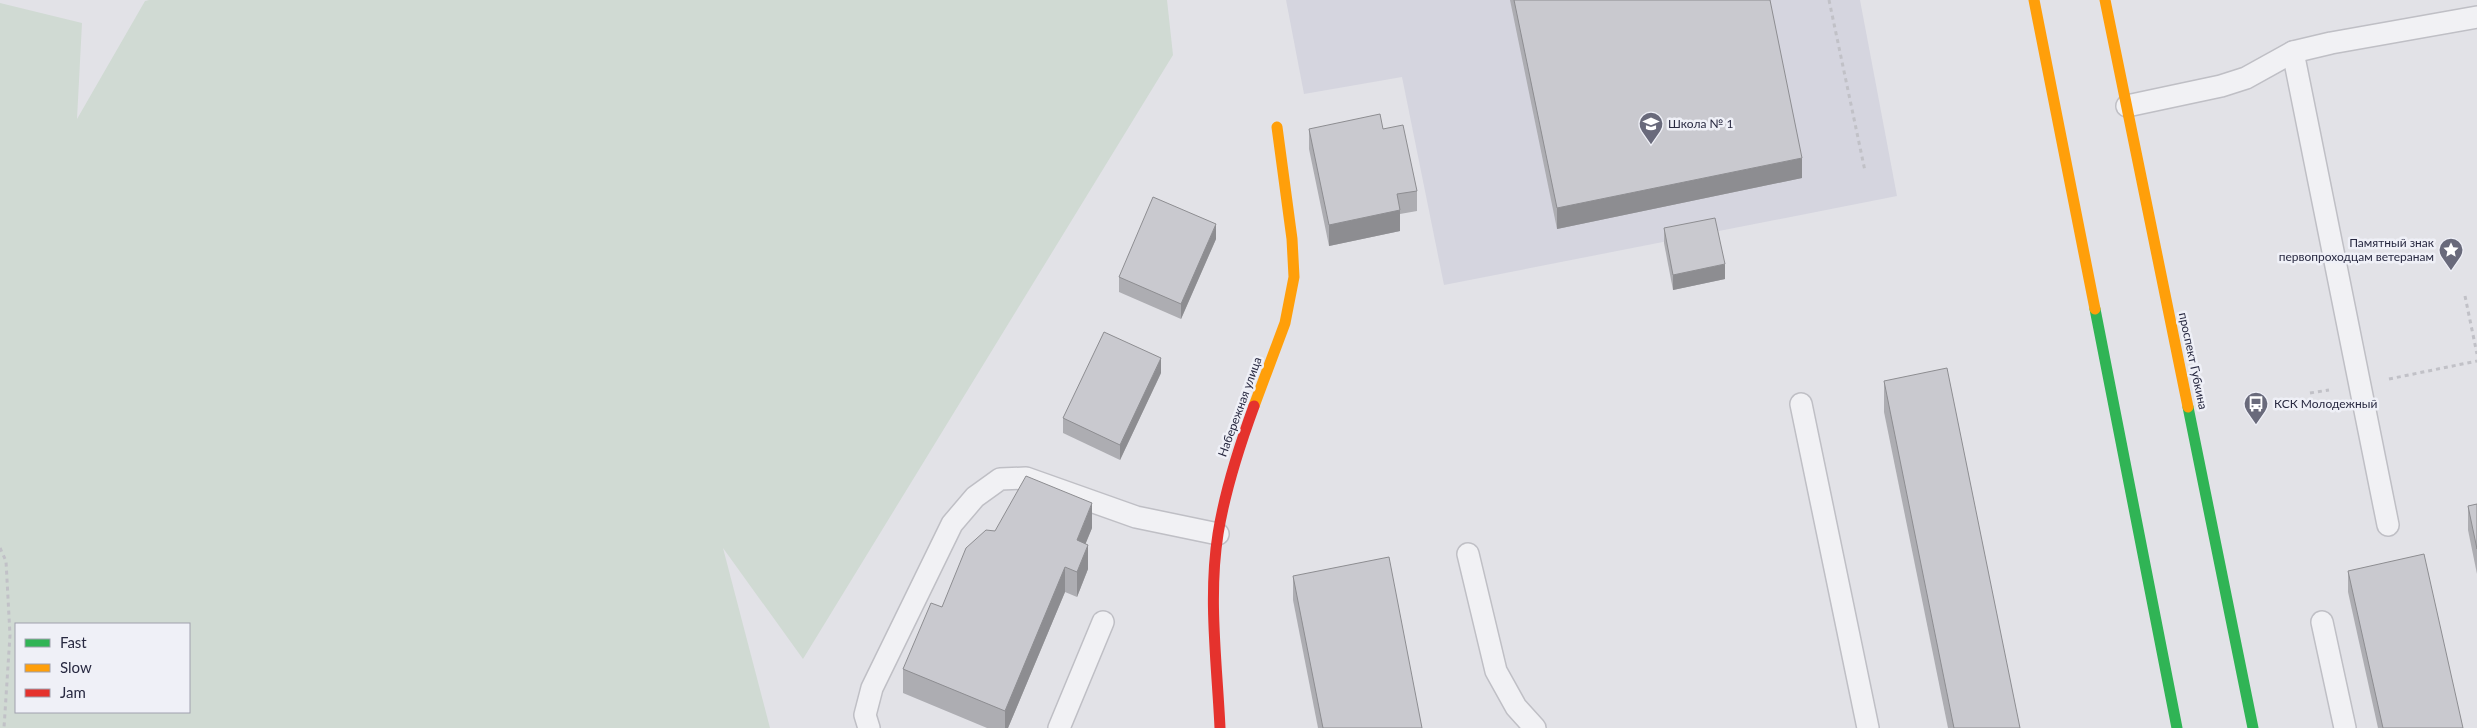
<svg xmlns="http://www.w3.org/2000/svg" width="2477" height="728" font-family="Lato,sans-serif">
	<rect width="100%" height="100%" fill="#e2e2e7"/>
	<path fill="#d5d5df" d="M1286,0H1860L1897,196L1444,285L1402,77L1304,94Z"/>
	<path fill="#d0dad3" fill-rule="evenodd" d="M149,0H1167L1173,55L803,659L723,548L770,728H0V3L82,23L77,119L145,1ZM16,624H189V712H16Z"/>
	<g fill="none" stroke-linecap="round" stroke-linejoin="round">
		<defs>
			<g id="lane">
				<path d="M2293,52L2388,525"/>
				<path d="M2127,106L2221,86L2246,78L2293,52L2331,43L2477,17"/>
				<path d="M1801,404L1868,728"/>
				<path d="M1468,554L1496,671L1516,707L1535,728"/>
				<path d="M2322,622L2345,728"/>
				<path d="M869,728L865,715L872,688L952,524L975,497L1000,479L1026,478L1136,517L1218,534"/>
				<path d="M1059,728L1103,622"/>
			</g>
		</defs>
		<use href="#lane" stroke="#bfbfc5" stroke-width="24"/>
		<g stroke="#c1c1c7" stroke-width="3" stroke-dasharray="4 4" stroke-linecap="butt">
			<path d="M1829,0L1865,171"/>
			<path d="M2465,296L2477,354"/>
			<path d="M2389,379L2477,361"/>
			<path d="M2310,393L2329,390"/>
			<path d="M0,548L6,561L10,635L4,728"/>
		</g>
		<use href="#lane" stroke="#f1f1f4" stroke-width="21"/>
		<g stroke="#30b455" stroke-width="11">
			<path d="M2095,309L2177,728"/>
			<path d="M2188,407L2253,728"/>
		</g>
		<g stroke="#ff9f0a" stroke-width="11">
			<path d="M2034,0L2095,309"/>
			<path d="M2105,0L2188,407"/>
			<path d="M1254,406L1285,323L1294,277L1292,239L1277,127"/>
		</g>
		<path stroke="#e5322d" stroke-width="11" d="M1220,728C1217,664 1208,597 1218,534C1225,490 1239,447 1254,406"/>
	</g>
	<g fill="#adadb2">
		<path d="M1510,0H1770L1802,178L1557,229Z"/>
		<path d="M1309,129H1383L1417,191V211L1400,214V231L1329,246L1309,149Z"/>
		<path d="M1664,228L1725,279L1673,290L1664,243Z"/>
		<path d="M1216,239L1181,319L1119,292V277Z"/>
		<path d="M1161,373L1120,460L1063,433V418Z"/>
		<path d="M1884,381L2020,728H1948L1884,412Z"/>
		<path d="M2477,504V574L2468,530V506Z"/>
		<path d="M1092,528L1085,544L1088,569L1077,597L1065,592L1008,728H987L903,693V669L942,607Z"/>
		<path d="M2348,571L2463,728H2378L2348,592Z"/>
		<path d="M1293,576L1422,728H1318L1293,600Z"/>
	</g>
	<g fill="#8d8d91">
		<path d="M1802,158V178L1557,229V208Z"/>
		<path d="M1400,210V231L1329,246V225Z"/>
		<path d="M1216,224V239L1181,319V304Z"/>
		<path d="M1725,264V279L1673,290V275Z"/>
		<path d="M1161,358V373L1120,460V445Z"/>
		<path d="M1092,503V528L1077,565V540Z"/>
		<path d="M1088,545V569L1077,597V572Z"/>
		<path d="M1065,567V592L1008,728H1005V711Z"/>
	</g>
	<g fill="#c9c9cf" stroke="#8d8d91">
		<path d="M1514,0H1770L1802,158L1557,208Z"/>
		<path d="M1380,114L1383,129L1403,125L1417,191L1397,194L1400,210L1329,225L1309,129Z"/>
		<path d="M1153,197L1216,224L1181,304L1119,277Z"/>
		<path d="M1715,218L1725,264L1673,275L1664,228Z"/>
		<path d="M1104,332L1161,358L1120,445L1063,418Z"/>
		<path d="M1947,368L2020,728H1954L1884,381Z"/>
		<path d="M1026,476L1092,503L1077,540L1088,545L1077,572L1065,567L1005,711L903,669L931,603L942,607L966,548L986,530L995,531Z"/>
		<path d="M2477,504V549L2468,506Z"/>
		<path d="M2424,554L2463,728H2383L2348,571Z"/>
		<path d="M1389,557L1422,728H1323L1293,576Z"/>
	</g>
	<defs>
		<symbol id="school-pin" viewBox="-11 -11 22 30"><path d="M0 17L-7.5 6A9.5 9.5 0 1 1 7.5 6Z" fill="#696a7b" stroke="#eff0f7"/><path d="M0-5L7-2L0 1L-7-2ZM-4 1L0 2.5L4 1V4Q0 6-4 4Z" fill="#fff"/></symbol>
		<symbol id="sight-pin" viewBox="-11 -11 22 30"><path d="M0 17L-7.5 6A9.5 9.5 0 1 1 7.5 6Z" fill="#696a7b" stroke="#eff0f7"/><path d="M0-6L1.8-2.2L6-1.7L2.9 1.2L3.7 5.4L0 3.3L-3.7 5.4L-2.9 1.2L-6-1.7L-1.8-2.2Z" fill="#fff"/></symbol>
		<symbol id="bus-pin" viewBox="-11 -11 22 30"><path d="M0 17L-7.5 6A9.5 9.5 0 1 1 7.5 6Z" fill="#696a7b" stroke="#eff0f7"/><path d="M-5-6H5V4H4V6H2V4H-2V6H-4V4H-5ZM-3.5-4V0h7V-4ZM-3.5 1.2v1.5H-2V1.2ZM2 1.2v1.5H3.5V1.2Z" fill="#fff"/></symbol>
	</defs>
	<g fill-rule="evenodd">
		<use href="#school-pin" x="1637" y="110" width="28" height="38"/>
		<use href="#sight-pin" x="2437" y="236" width="28" height="38"/>
		<use href="#bus-pin" x="2242" y="390" width="28" height="38"/>
	</g>
	<g text-anchor="middle" stroke-width="5" stroke-linejoin="round" paint-order="stroke">
		<g font-size="12" fill="#282941" stroke="#eff0f7" text-anchor="start">
			<text x="1668" y="128">Школа № 1</text>
			<text x="2434" y="247" text-anchor="end">Памятный знак<tspan x="2434" dy="14">первопроходцам ветеранам</tspan></text>
			<text x="2274" y="408">КСК Молодежный</text>
		</g>
		<g font-size="12" fill="#282941" stroke="#eff0f7">
			<text transform="translate(2193 361) rotate(78)" y="4">проспект Губкина</text>
			<text transform="translate(1240 407) rotate(-70)" y="4">Набережная улица</text>
		</g>
	</g>
	<rect x="15" y="623" width="175" height="90" fill="#eff0f7" stroke="#9fa0ae"/>
	<rect x="25" y="639" width="25" height="8" fill="#30b455" stroke="#9fa0ae"/>
	<text x="60" y="648" font-size="15" fill="#282941">Fast</text>
	<rect x="25" y="664" width="25" height="8" fill="#ff9f0a" stroke="#9fa0ae"/>
	<text x="60" y="673" font-size="15" fill="#282941">Slow</text>
	<rect x="25" y="689" width="25" height="8" fill="#e5322d" stroke="#9fa0ae"/>
	<text x="60" y="698" font-size="15" fill="#282941">Jam</text>
</svg>
